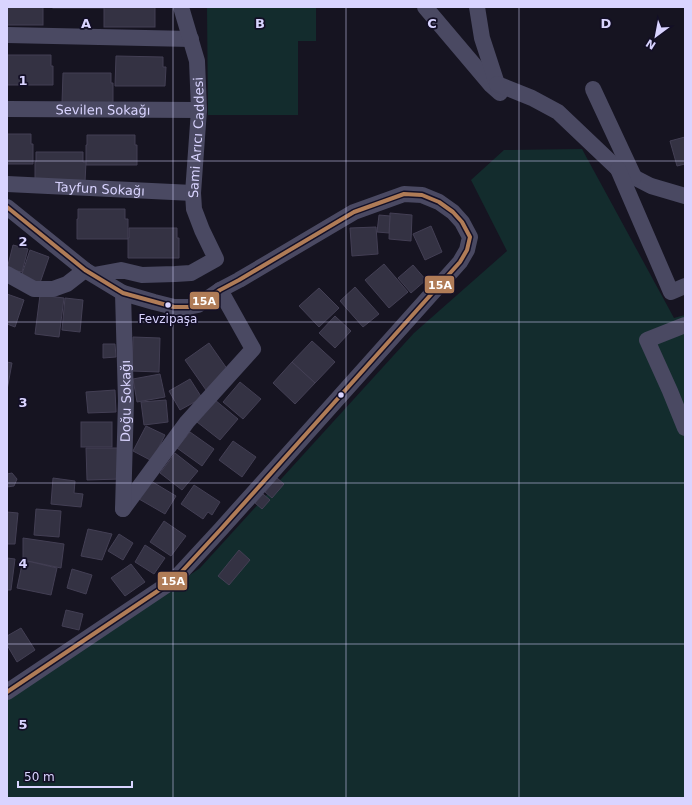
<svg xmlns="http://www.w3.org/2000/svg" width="692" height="805" font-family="'DejaVu Sans',sans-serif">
	<rect width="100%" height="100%" fill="#161421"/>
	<g fill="#132c2d">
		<path d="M207,7H316V41H298V115H208Z"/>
		<path d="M582,149L674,318L685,315V798H7V700L200,568L414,333L507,251L471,180L504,150Z"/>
	</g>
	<g fill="#343243" stroke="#433f54">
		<rect x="7" y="7" width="36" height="18"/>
		<rect x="53" y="7" width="51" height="1"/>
		<rect x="104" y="7" width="51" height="20"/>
		<path d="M7,55H51V66H53V85H7Z"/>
		<path d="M116,56L163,57V67H166L165,86H115Z"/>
		<path d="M63,73H111V83H113V103H62Z"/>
		<path d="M7,134H31V144H33V164H7Z"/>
		<path d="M87,135H135V145H137V165H86V145H87Z"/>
		<path d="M685,137V164L677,166L670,141Z"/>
		<path d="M36,152H83V162H86L85,182H35V162H36Z"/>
		<path d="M78,209H125V219H128V239H77V219H78Z"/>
		<path d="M390,213L412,215L411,241L389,239Z"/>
		<path d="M379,215L390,216L389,233L377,232Z"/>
		<path d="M431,226L442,252L425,260L413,234Z"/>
		<path d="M376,227L378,254L352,256L350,228Z"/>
		<path d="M129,228H177V238H179V258H128V238H129Z"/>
		<path d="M13,245L28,249L22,272L7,269Z"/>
		<path d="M30,250L49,257L40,283L21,277Z"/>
		<path d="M384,264L408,292L389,308L365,280Z"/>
		<path d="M413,265L426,280L411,293L398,278Z"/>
		<path d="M355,287L379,314L363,327L340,301Z"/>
		<path d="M319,288L339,308L319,327L299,306Z"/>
		<path d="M7,294L24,300L15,327L7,324Z"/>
		<path d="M40,295L64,298L59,337L35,334Z"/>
		<path d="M65,298L83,300L80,332L62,330Z"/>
		<path d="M335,316L351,331L335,348L319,333Z"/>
		<path d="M133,337L160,338L159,372L132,371Z"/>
		<path d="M312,341L335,362L315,383L292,362Z"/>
		<path d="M209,343L230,373L206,390L185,360Z"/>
		<path d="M103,344H115L116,357L103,358Z"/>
		<path d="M7,362L12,363L7,390Z"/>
		<path d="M292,362L315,383L295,404L273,383Z"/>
		<path d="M160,374L165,397L137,402L133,379Z"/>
		<path d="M190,379L202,398L180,410L169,391Z"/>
		<path d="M240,382L261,399L243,419L223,402Z"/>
		<path d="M115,390L116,412L88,413L86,392Z"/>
		<path d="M166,400L168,422L144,425L141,402Z"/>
		<path d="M215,400L238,419L220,440L197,422Z"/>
		<rect x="81" y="422" width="31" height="25"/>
		<path d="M146,426L165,435L152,461L133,451Z"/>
		<path d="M190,432L214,449L202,466L177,448Z"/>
		<path d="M233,441L256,457L242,477L219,460Z"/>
		<path d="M86,448H120L121,479L87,480Z"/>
		<path d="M175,453L198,471L182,490L160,473Z"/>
		<path d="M12,473L17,479L14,486L7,487V474Z"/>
		<path d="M53,478L75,481L74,493L83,494L81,507L51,504Z"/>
		<path d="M277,478L284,484L272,498L265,492Z"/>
		<path d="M151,481L176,496L165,514L139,499Z"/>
		<path d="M194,485L220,502L212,515L208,512L203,519L181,504Z"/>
		<path d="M263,494L270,500L262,509L255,503Z"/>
		<path d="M36,509L61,511L59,537L34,535Z"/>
		<path d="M7,512L18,513L15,544H7Z"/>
		<path d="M164,521L186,536L171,556L150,542Z"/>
		<path d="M88,529L112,534L102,560L81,556Z"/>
		<path d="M119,534L133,543L123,560L108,551Z"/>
		<path d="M23,538L64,544L61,568L23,560Z"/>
		<path d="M145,545L165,558L154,574L135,562Z"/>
		<path d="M239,550L250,560L229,585L218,576Z"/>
		<path d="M7,558L15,559L11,590H7Z"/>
		<path d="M23,560L57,568L51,595L17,588Z"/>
		<path d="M131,564L145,582L125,596L111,578Z"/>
		<path d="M72,569L92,575L86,594L67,588Z"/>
		<path d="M66,610L83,614L79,630L62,626Z"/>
		<path d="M21,628L35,650L17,662L7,645V636Z"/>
	</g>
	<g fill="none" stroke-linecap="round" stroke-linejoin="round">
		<g stroke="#4a4962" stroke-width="16">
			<path d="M425,7L491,85L500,93"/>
			<path d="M477,7L482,38L499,90"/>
			<path d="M7,35L191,39"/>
			<path d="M497,84L532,98L558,112L618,169L651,186L685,196"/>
			<path d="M593,89L634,177"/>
			<path id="s1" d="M7,109L199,110"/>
			<path d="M618,169L671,292L685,286"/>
			<path id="s2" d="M7,184L193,193"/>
			<path d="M7,207L85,270L123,293L154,302L174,307H188L198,305L220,290L239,280L354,212L404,194L422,195L439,202L453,212L462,222L470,237L467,250L460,262L221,529L174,580L7,692"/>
			<path d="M7,274L34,289H53L67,284L85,270"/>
			<path id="s3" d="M94,275L121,270L142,275L175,274L191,273L216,259L202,230L194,209L193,193L199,110L197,61L181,7"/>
			<path d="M685,325L647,340L670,391L685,428"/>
			<path d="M123,509L187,422L253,349L220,290"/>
			<path id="s4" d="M123,509L126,401L123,293"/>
		</g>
		<defs>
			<path id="bus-1" d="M7,207L85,270L123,293L174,307H188L198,305L220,290L239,280L354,212L404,194L422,195L439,202L453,212L462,222L470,237L467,250L460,262L221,529L174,580L7,692"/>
		</defs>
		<use href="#bus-1" stroke="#130f26" stroke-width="7"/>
		<use href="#bus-1" stroke="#b07c57" stroke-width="4"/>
	</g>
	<path fill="none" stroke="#d9d4ff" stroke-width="1" stroke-opacity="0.55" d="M173,7V798M346,7V798M519,7V798M7,161H685M7,322H685M7,483H685M7,644H685"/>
	<g fill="#d9d4ff" stroke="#130f26" stroke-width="1.5">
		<circle cx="168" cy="305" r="3.5"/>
		<circle cx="341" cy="395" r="3.5"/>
	</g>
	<g text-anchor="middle" stroke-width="3.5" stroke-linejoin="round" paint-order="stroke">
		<g font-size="12" fill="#d9d4ff" stroke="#130f26">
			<text x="168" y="323">Fevzipaşa</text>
		</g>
		<g font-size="13" fill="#d9d4ff" stroke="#130f26">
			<text dy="5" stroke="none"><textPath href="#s1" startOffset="96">Sevilen Sokağı</textPath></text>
			<text dy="5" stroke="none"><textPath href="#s3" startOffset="253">Sami Arıcı Caddesi</textPath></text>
			<text dy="5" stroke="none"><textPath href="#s2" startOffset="93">Tayfun Sokağı</textPath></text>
			<text dy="5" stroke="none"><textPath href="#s4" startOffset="108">Doğu Sokağı</textPath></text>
		</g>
	</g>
	<g font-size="13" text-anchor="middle" font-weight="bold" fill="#d9d4ff" stroke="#130f26" stroke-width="3.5" stroke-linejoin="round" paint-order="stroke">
		<text x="86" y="28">A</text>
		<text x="260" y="28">B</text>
		<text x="432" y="28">C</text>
		<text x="606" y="28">D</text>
		<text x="23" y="85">1</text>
		<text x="23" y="246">2</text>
		<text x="23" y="407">3</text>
		<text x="23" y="568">4</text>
		<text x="23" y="729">5</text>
	</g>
	<g stroke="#130f26" stroke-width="1.5">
		<rect x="424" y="275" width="31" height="19" rx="4" fill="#b07c57"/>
		<rect x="189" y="291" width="31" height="19" rx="4" fill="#b07c57"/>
		<rect x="157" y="571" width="31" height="20" rx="4" fill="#b07c57"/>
	</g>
	<g font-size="11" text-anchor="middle" font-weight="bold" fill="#fff">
		<text x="440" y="289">15A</text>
		<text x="204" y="305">15A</text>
		<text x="173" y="585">15A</text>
	</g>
	<rect width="692" height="805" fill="none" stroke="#d9d4ff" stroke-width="16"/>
	<g transform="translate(656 36) rotate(212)" stroke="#130f26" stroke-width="3" paint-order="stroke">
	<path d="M0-3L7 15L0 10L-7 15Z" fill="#d9d4ff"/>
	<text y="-6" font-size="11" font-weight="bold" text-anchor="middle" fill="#d9d4ff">N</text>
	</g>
	<path d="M18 781v6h114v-6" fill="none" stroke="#d9d4ff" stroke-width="2"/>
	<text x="24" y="781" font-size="12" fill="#d9d4ff" stroke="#130f26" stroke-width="3" paint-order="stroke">50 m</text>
</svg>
